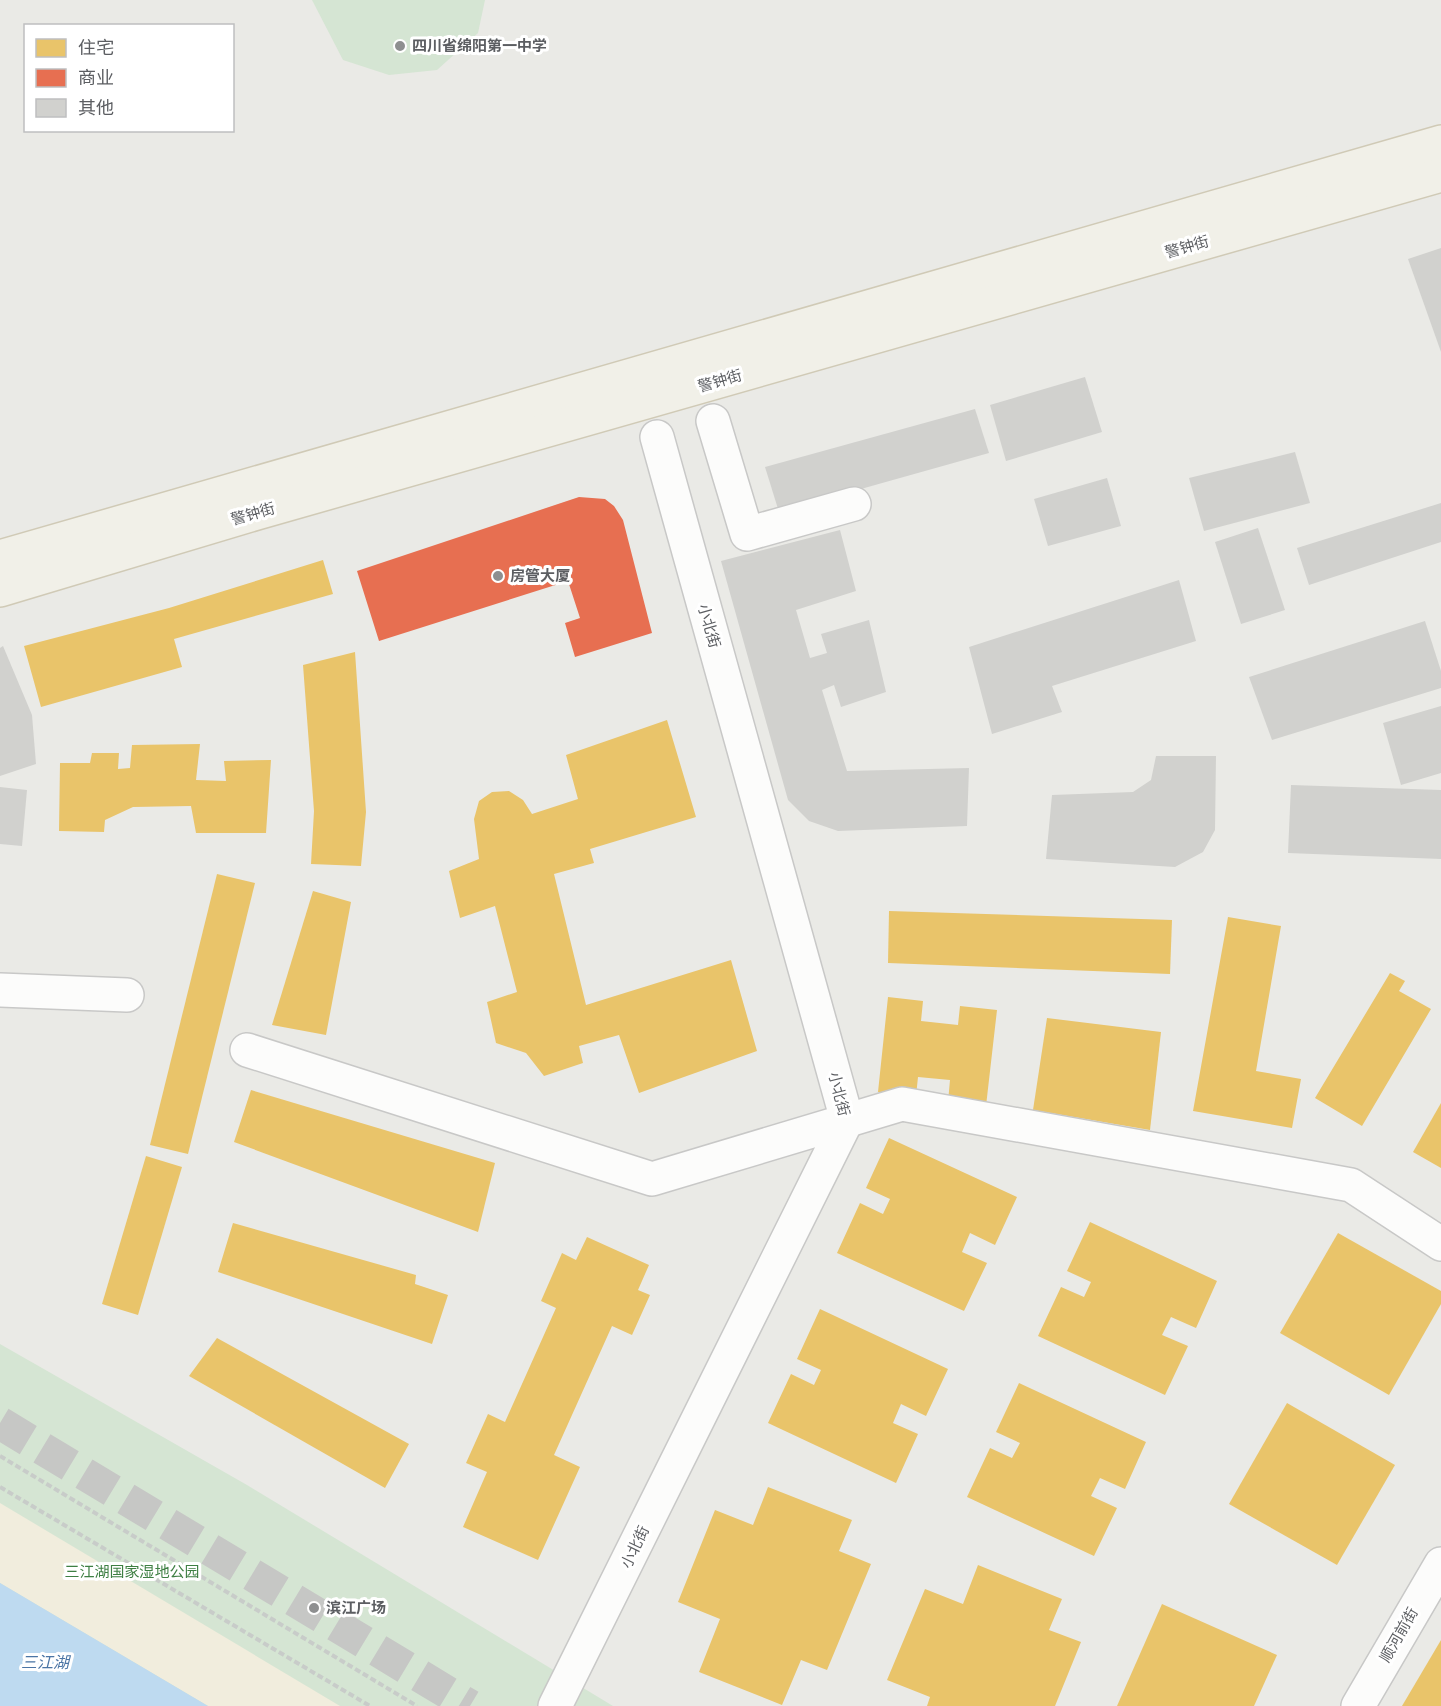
<svg xmlns="http://www.w3.org/2000/svg" width="1441" height="1706" font-family="'Roboto Condensed','Noto Sans SC',sans-serif">
	<rect width="100%" height="100%" fill="#eaeae6"/>
	<g fill="#d5e5d3">
		<path d="M312,0H485L478,33L437,70L389,75L343,60Z"/>
		<path d="M0,1344L247,1485L613,1706H0Z"/>
	</g>
	<path fill="#f1eddd" d="M0,1503L340,1706H208L0,1583Z"/>
	<path fill="#bedaf0" d="M0,1583L208,1706H0Z"/>
	<g fill="#e9c46a">
		<path d="M323,560L333,594L174,639L182,667L41,707L24,646L169,608Z"/>
		<path d="M355,652L366,812L361,866L311,864L314,811L303,665Z"/>
		<path d="M667,720L696,817L590,849L594,863L554,874L586,1005L731,960L757,1051L639,1093L619,1035L579,1046L583,1063L544,1076L526,1053L496,1043L487,1002L517,992L495,906L460,918L449,871L479,859L474,819L479,801L492,792L509,791L523,800L532,814L578,799L566,755Z"/>
		<path d="M200,744L196,780L226,781L224,761L271,760L266,833H196L191,806L133,807L105,820L104,832L59,831L60,763H90L92,753H119L118,769L130,768L132,745Z"/>
		<path d="M217,874L255,883L188,1154L150,1145Z"/>
		<path d="M313,891L351,902L326,1035L272,1025Z"/>
		<path d="M889,911L1172,920L1170,974L888,963Z"/>
		<path d="M1228,917L1281,926L1256,1071L1301,1079L1292,1128L1193,1111Z"/>
		<path d="M1390,973L1405,981L1399,991L1431,1009L1362,1126L1315,1098Z"/>
		<path d="M888,997L923,1001L921,1021L958,1025L960,1006L997,1010L986,1106L948,1102L950,1080L918,1077L916,1096L878,1092Z"/>
		<path d="M1047,1018L1161,1032L1150,1130L1033,1110Z"/>
		<path d="M251,1090L495,1163L478,1232L234,1142Z"/>
		<path d="M1441,1103V1168L1413,1152Z"/>
		<path d="M889,1138L1017,1197L995,1245L970,1233L962,1252L987,1263L964,1311L837,1253L860,1203L883,1214L890,1199L866,1188Z"/>
		<path d="M146,1156L182,1167L138,1315L102,1304Z"/>
		<path d="M1090,1222L1217,1281L1196,1328L1171,1317L1162,1335L1188,1346L1165,1395L1038,1336L1061,1287L1084,1297L1091,1282L1067,1271Z"/>
		<path d="M233,1223L416,1275L415,1284L448,1295L432,1344L218,1272Z"/>
		<path d="M1338,1233L1441,1291V1304L1389,1395L1280,1333Z"/>
		<path d="M587,1237L649,1265L638,1290L650,1295L632,1335L612,1326L554,1455L580,1467L538,1560L463,1527L487,1472L466,1463L488,1414L505,1422L556,1308L541,1301L562,1253L576,1260Z"/>
		<path d="M820,1309L948,1369L926,1416L901,1404L893,1423L918,1434L896,1483L768,1423L791,1374L814,1385L821,1370L797,1359Z"/>
		<path d="M217,1338L409,1444L385,1488L189,1376Z"/>
		<path d="M1019,1383L1146,1442L1125,1489L1100,1478L1091,1496L1117,1508L1094,1556L967,1497L990,1448L1012,1458L1020,1443L996,1432Z"/>
		<path d="M1287,1403L1395,1465L1337,1565L1229,1504Z"/>
		<path d="M768,1487L852,1520L839,1551L871,1564L827,1670L801,1660L782,1705L699,1672L720,1619L678,1602L715,1510L753,1525Z"/>
		<path d="M978,1565L1062,1599L1049,1630L1081,1642L1055,1706H927L930,1697L887,1680L925,1589L963,1604Z"/>
		<path d="M1162,1604L1277,1655L1254,1706H1117Z"/>
		<path d="M1441,1640V1706H1402Z"/>
	</g>
	<path fill="#e76f51" d="M579,497L605,499L614,506L623,520L652,633L575,657L565,623L580,618L568,581L379,641L357,571Z"/>
	<g fill="#d1d1ce">
		<path d="M1441,248V352L1408,259Z"/>
		<path d="M1085,377L1102,432L1006,461L990,405Z"/>
		<path d="M975,409L989,453L779,512L765,467Z"/>
		<path d="M1295,452L1310,503L1204,531L1189,478Z"/>
		<path d="M1107,478L1121,526L1048,546L1034,499Z"/>
		<path d="M1441,503V542L1309,585L1297,548Z"/>
		<path d="M1258,528L1285,610L1241,624L1215,542Z"/>
		<path d="M840,530L856,591L796,610L810,658L827,653L821,634L869,620L886,692L841,707L834,685L822,690L847,771L969,768L967,826L838,831L809,821L788,800L721,561Z"/>
		<path d="M1179,580L1196,641L1052,686L1062,712L992,734L969,647Z"/>
		<path d="M1425,621L1441,671V688L1272,740L1249,677Z"/>
		<path d="M3,646L32,715L36,764L0,776V648Z"/>
		<path d="M1441,706V773L1401,785L1383,723Z"/>
		<path d="M1156,756H1216L1215,830L1203,852L1175,867L1046,859L1052,795L1133,792L1151,780Z"/>
		<path d="M1291,785L1441,790V859L1288,853Z"/>
		<path d="M0,787L27,790L22,846L0,844Z"/>
	</g>
	<g fill="none" stroke-linecap="round" stroke-linejoin="round">
		<path stroke="#c6c7c5" stroke-width="33" stroke-dasharray="33 16" stroke-linecap="butt" d="M0,1423L470,1706"/>
		<defs>
			<g id="minor">
				<path d="M713,421L747,534L854,504"/>
				<path d="M0,990L127,995"/>
				<path d="M247,1050L652,1179L902,1104L1351,1185L1441,1244"/>
				<path d="M555,1706L847,1120L657,437"/>
				<path d="M1358,1706L1441,1564"/>
			</g>
			<g id="major">
				<path d="M0,557L1441,142"/>
				<path d="M0,590L257,513L1441,175"/>
			</g>
		</defs>
		<use href="#minor" stroke="#c8c8c7" stroke-width="36"/>
		<use href="#major" stroke="#d0cab6" stroke-width="36"/>
		<g stroke="#c8ccc9" stroke-width="4" stroke-dasharray="6 3" stroke-linecap="butt">
			<path d="M0,1456L417,1706"/>
			<path d="M0,1487L370,1706"/>
		</g>
		<use href="#minor" stroke="#fcfcfb" stroke-width="33"/>
		<use href="#major" stroke="#f1f0e8" stroke-width="33"/>
	</g>
	<g fill="#8e8f90" stroke="#fff" stroke-width="2">
		<circle cx="400" cy="46" r="6"/>
		<circle cx="498" cy="576" r="6"/>
		<circle cx="314" cy="1608" r="6"/>
	</g>
	<g text-anchor="middle" stroke-width="6" stroke-linejoin="round" paint-order="stroke">
		<g font-size="15" font-weight="bold" fill="#5c5e62" stroke="#fff" text-anchor="start">
			<text x="412" y="51">四川省绵阳第一中学</text>
			<text x="510" y="581">房管大厦</text>
			<text x="326" y="1613">滨江广场</text>
		</g>
		<g font-size="15" fill="#5c5e62" stroke="#fff">
			<text transform="translate(1187 247) rotate(-16)" y="5">警钟街</text>
			<text transform="translate(720 381) rotate(-16)" y="5">警钟街</text>
			<text transform="translate(253 514) rotate(-16)" y="5">警钟街</text>
			<text transform="translate(709 626) rotate(74)" y="5">小北街</text>
			<text transform="translate(839 1094) rotate(76)" y="5">小北街</text>
			<text transform="translate(635 1547) rotate(-64)" y="5">小北街</text>
			<text transform="translate(1399 1635) rotate(-60)" y="5">顺河前街</text>
		</g>
		<g font-size="15" fill="#3e7f43" stroke="#fff">
			<text x="132" y="1577">三江湖国家湿地公园</text>
		</g>
		<g font-size="16" font-style="italic" fill="#4b75a5" stroke="#fff">
			<text x="45" y="1668">三江湖</text>
		</g>
	</g>
	<rect x="24" y="24" width="210" height="108" fill="#ffffff" stroke="#bebfc0" stroke-width="1.5"/>
	<rect x="36" y="39" width="30" height="18" fill="#e9c46a" stroke="#bebfc0" stroke-width="1.5"/>
	<text x="78" y="54" font-size="18" fill="#5c5e62">住宅</text>
	<rect x="36" y="69" width="30" height="18" fill="#e76f51" stroke="#bebfc0" stroke-width="1.5"/>
	<text x="78" y="84" font-size="18" fill="#5c5e62">商业</text>
	<rect x="36" y="99" width="30" height="18" fill="#d1d1ce" stroke="#bebfc0" stroke-width="1.5"/>
	<text x="78" y="114" font-size="18" fill="#5c5e62">其他</text>
</svg>
